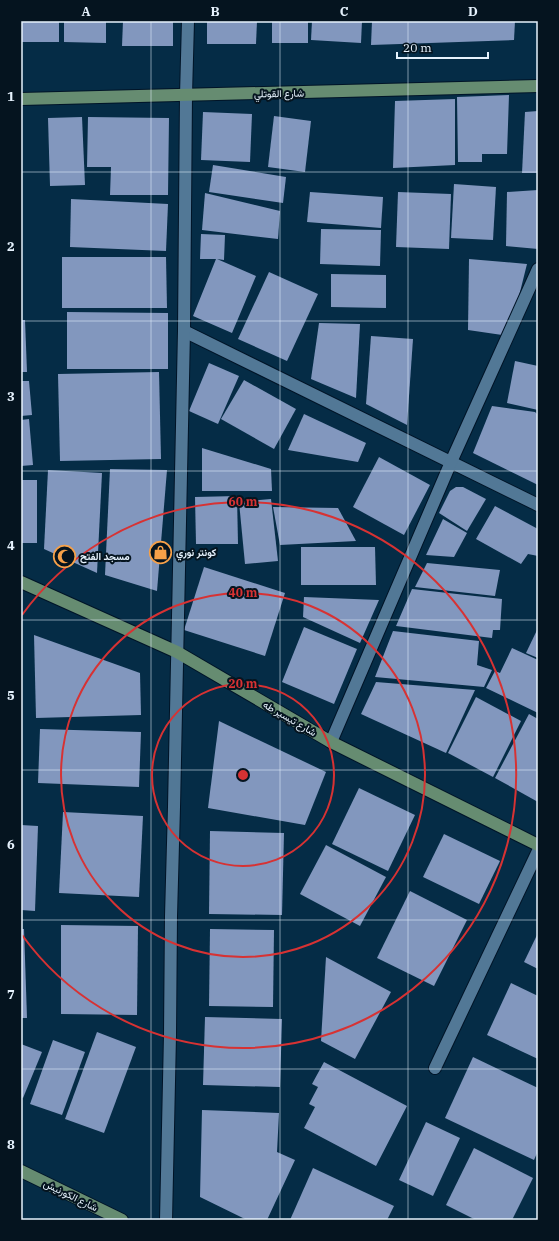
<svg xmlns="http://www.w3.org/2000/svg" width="559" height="1241" font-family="'IBM Plex Serif',Vazirmatn,serif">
	<rect width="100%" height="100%" fill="#052c46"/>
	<g fill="#8297be">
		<rect x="21" y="21" width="38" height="21"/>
		<path d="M64,21H106V43L64,42Z"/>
		<path d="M123,21H173V46H122Z"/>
		<path d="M207,21H257L256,44H207Z"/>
		<rect x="272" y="21" width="36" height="22"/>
		<path d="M312,21H362L361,43L311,40Z"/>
		<path d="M372,21H515L514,40L371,45Z"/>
		<path d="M509,95L507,154H482V162H458L457,97Z"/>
		<path d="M455,99V165L393,168L395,101Z"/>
		<path d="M538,111V173H522L525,112Z"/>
		<path d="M203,112L252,114L250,162L201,160Z"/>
		<path d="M274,116L311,121L305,172L268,167Z"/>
		<path d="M82,117L85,185L50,186L48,118Z"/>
		<path d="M88,117L169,118L168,195H110L111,167H87Z"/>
		<path d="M213,165L286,177L283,203L209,192Z"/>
		<path d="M454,184L496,187L493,240L451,238Z"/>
		<path d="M538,190V249L506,246L507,192Z"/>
		<path d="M310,192L383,197L381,228L307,222Z"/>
		<path d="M398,192L451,194L449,249L396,247Z"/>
		<path d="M205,193L280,211L278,239L202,230Z"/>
		<path d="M71,199L168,204L166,251L70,247Z"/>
		<path d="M321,229L381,230L380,266L320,264Z"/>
		<path d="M201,234L225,235L224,260L217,259L256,276L232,333L193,316L216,259H200Z"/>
		<path d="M62,257H166L167,308H62Z"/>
		<path d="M469,259L527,264L509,336L468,330Z"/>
		<path d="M269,272L318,294L287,361L238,339Z"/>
		<path d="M331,274L386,275V308L331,307Z"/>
		<path d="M67,312L168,313V369H67Z"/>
		<path d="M21,320H25L27,372H21Z"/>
		<path d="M319,323L360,324L356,398L311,379Z"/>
		<path d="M371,336L413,339L407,425L366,404Z"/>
		<path d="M515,361L538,366V410L507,403Z"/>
		<path d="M209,363L239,376L218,424L189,411Z"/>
		<path d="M159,372L161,459L60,461L58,374Z"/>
		<path d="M244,380L296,409L274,449L221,419Z"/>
		<path d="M21,381H29L32,415L21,416Z"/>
		<path d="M492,406L535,412L538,415V485L473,453Z"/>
		<path d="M304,414L366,443L358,462L288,450Z"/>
		<path d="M29,419L33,465L21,466V420Z"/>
		<path d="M202,448L271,469L272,491H202Z"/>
		<path d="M379,457L430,485L404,535L353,507Z"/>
		<path d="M110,469L167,470L157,591L105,575Z"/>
		<path d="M48,470L102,473L97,573L44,549Z"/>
		<rect x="21" y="480" width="16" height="63"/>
		<path d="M456,487H463L486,499L467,531L439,513L450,491Z"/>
		<path d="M237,496L238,544H196L195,497Z"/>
		<path d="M271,499L278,561L245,564L239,502Z"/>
		<path d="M495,506L538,529V556L528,554L521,564L476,539Z"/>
		<path d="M273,507L338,508L356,541L280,545Z"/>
		<path d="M443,519L467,533L454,557L426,555Z"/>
		<path d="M301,547H375L376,585H301Z"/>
		<path d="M427,563L500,570L495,596L415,587Z"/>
		<path d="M204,567L285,593L265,656L184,630Z"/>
		<path d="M412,589L502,599L500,630H493L492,638L396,626Z"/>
		<path d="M304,597L379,600L360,643L303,617Z"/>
		<path d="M304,627L357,649L334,704L282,682Z"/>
		<path d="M538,628V658L526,653Z"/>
		<path d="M393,631L479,641L477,665L492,670L484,687L375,677Z"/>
		<path d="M34,635L140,673L141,715L36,718Z"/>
		<path d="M512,648L538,660V713L486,688L495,671L500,673Z"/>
		<path d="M376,682L475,690L446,753L361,714Z"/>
		<path d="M476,697L521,721L493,777L448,753Z"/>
		<path d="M529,714L538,719V802L495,778Z"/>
		<path d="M219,721L326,772L305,825L208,808Z"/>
		<path d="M40,729L141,732L139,787L38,783Z"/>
		<path d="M359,788L415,815L388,871L332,844Z"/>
		<path d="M63,812L143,816L139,897L59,893Z"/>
		<path d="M21,825L38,826L35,911L21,910Z"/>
		<path d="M210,831L284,833L282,915L209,914Z"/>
		<path d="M444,834L500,861L479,904L423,877Z"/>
		<path d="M326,845L386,877L360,926L300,894Z"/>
		<path d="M410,891L467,920L434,986L377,958Z"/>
		<path d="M61,925L138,926L137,1015L61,1014Z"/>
		<path d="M21,929H24L27,1018H21Z"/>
		<path d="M210,929L274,930L273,1007L209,1006Z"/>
		<path d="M538,933V969L524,962Z"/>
		<path d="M326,957L391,992L355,1059L321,1041Z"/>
		<path d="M511,983L538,996V1059L487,1035Z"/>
		<path d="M205,1017L282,1019L280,1087L203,1085Z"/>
		<path d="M97,1032L136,1047L104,1133L65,1119Z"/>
		<path d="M53,1040L85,1052L62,1115L30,1104Z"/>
		<path d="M21,1044L42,1052L23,1098L21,1097Z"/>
		<path d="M473,1057L538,1088V1151L534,1160L445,1118Z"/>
		<path d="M324,1062L407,1106L376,1166L304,1128L315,1107L309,1104L318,1087L312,1084Z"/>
		<path d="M202,1110L279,1113L277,1152L295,1160L267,1220H247L200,1197Z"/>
		<path d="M426,1122L460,1138L433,1196L399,1180Z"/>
		<path d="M474,1148L533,1178L512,1220H476L446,1205Z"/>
		<path d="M313,1168L394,1206L387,1220H290Z"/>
	</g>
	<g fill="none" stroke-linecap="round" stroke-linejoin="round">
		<defs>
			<g id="street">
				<path d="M184,331L538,505"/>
				<path d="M331,742L451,462L538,269"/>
				<path d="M435,1068L538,851"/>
				<path d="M166,1220L170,1035L171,916L174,807L184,331L186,95L188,21"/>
			</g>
			<g id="secondary">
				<path d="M21,99L538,86"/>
				<path d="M21,582L177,652L331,742L538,845"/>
				<path d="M21,1171L122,1220"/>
			</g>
		</defs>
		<use href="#street" stroke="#001427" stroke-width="14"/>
		<use href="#secondary" stroke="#001427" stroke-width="14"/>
		<use href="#street" stroke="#527896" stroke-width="12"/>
		<use href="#secondary" stroke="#668c71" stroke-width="12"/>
	</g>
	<path fill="none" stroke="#e6f2fd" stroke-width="1" stroke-opacity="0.55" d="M151,21V1220M280,21V1220M408,21V1220M21,172H538M21,321H538M21,471H538M21,620H538M21,770H538M21,920H538M21,1069H538"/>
	<g fill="none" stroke="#d73233" stroke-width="2">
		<circle cx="243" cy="775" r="91"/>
		<circle cx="243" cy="775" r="182"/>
		<path d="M22 615A273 273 0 1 1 22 935"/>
	</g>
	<defs>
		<symbol id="shop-ring" viewBox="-11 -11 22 22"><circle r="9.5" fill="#05141f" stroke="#f7a149" stroke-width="1.5"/><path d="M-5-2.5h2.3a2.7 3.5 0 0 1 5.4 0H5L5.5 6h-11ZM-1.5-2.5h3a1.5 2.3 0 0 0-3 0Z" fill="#f7a149"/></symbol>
		<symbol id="mosque-ring" viewBox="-11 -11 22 22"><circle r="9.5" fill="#05141f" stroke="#f7a149" stroke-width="1.5"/><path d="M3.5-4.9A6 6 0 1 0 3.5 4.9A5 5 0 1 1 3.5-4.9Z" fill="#f7a149"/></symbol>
	</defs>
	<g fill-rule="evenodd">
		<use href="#shop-ring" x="148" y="540" width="25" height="25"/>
		<use href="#mosque-ring" x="52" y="544" width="25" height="25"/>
	</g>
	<g text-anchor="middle" stroke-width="4" stroke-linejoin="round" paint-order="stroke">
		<g font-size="10" fill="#e6f2fd" stroke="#05141f">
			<text transform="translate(279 93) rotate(-1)" y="4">شارع القوتلي</text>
			<text transform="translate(290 718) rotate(30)" y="4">شارع تيسير طه</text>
			<text transform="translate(71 1195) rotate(26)" y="4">شارع الكورنيش</text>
		</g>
		<g font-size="10" font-weight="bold" fill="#e6f2fd" stroke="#05141f" text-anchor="start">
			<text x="176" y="556">كونتر نوري</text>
			<text x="80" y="560">مسجد الفتح</text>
		</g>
	</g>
	<circle cx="243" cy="775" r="6" fill="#d73233" stroke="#05141f" stroke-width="2"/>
	<g font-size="12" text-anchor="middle" font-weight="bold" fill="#d73233" stroke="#05141f" stroke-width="4" stroke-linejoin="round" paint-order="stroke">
		<text x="243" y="506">60 m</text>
		<text x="243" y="597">40 m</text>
		<text x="243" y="688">20 m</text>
	</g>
	<rect width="559" height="1241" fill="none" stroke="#05141f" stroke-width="44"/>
	<path d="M397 52v6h91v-6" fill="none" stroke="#e6f2fd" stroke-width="2"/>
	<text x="403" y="52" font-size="12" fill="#e6f2fd" stroke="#05141f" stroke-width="3" paint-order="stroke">20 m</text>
	<rect x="22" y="22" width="515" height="1197" fill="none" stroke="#e6f2fd" stroke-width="1.5"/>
	<g font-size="13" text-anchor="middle" font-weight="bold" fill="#e6f2fd">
		<text x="86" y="16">A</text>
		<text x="215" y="16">B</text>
		<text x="344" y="16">C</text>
		<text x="473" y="16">D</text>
		<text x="11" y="101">1</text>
		<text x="11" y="251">2</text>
		<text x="11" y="401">3</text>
		<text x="11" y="550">4</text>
		<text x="11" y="700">5</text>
		<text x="11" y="849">6</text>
		<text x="11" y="999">7</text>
		<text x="11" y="1149">8</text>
	</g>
</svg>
